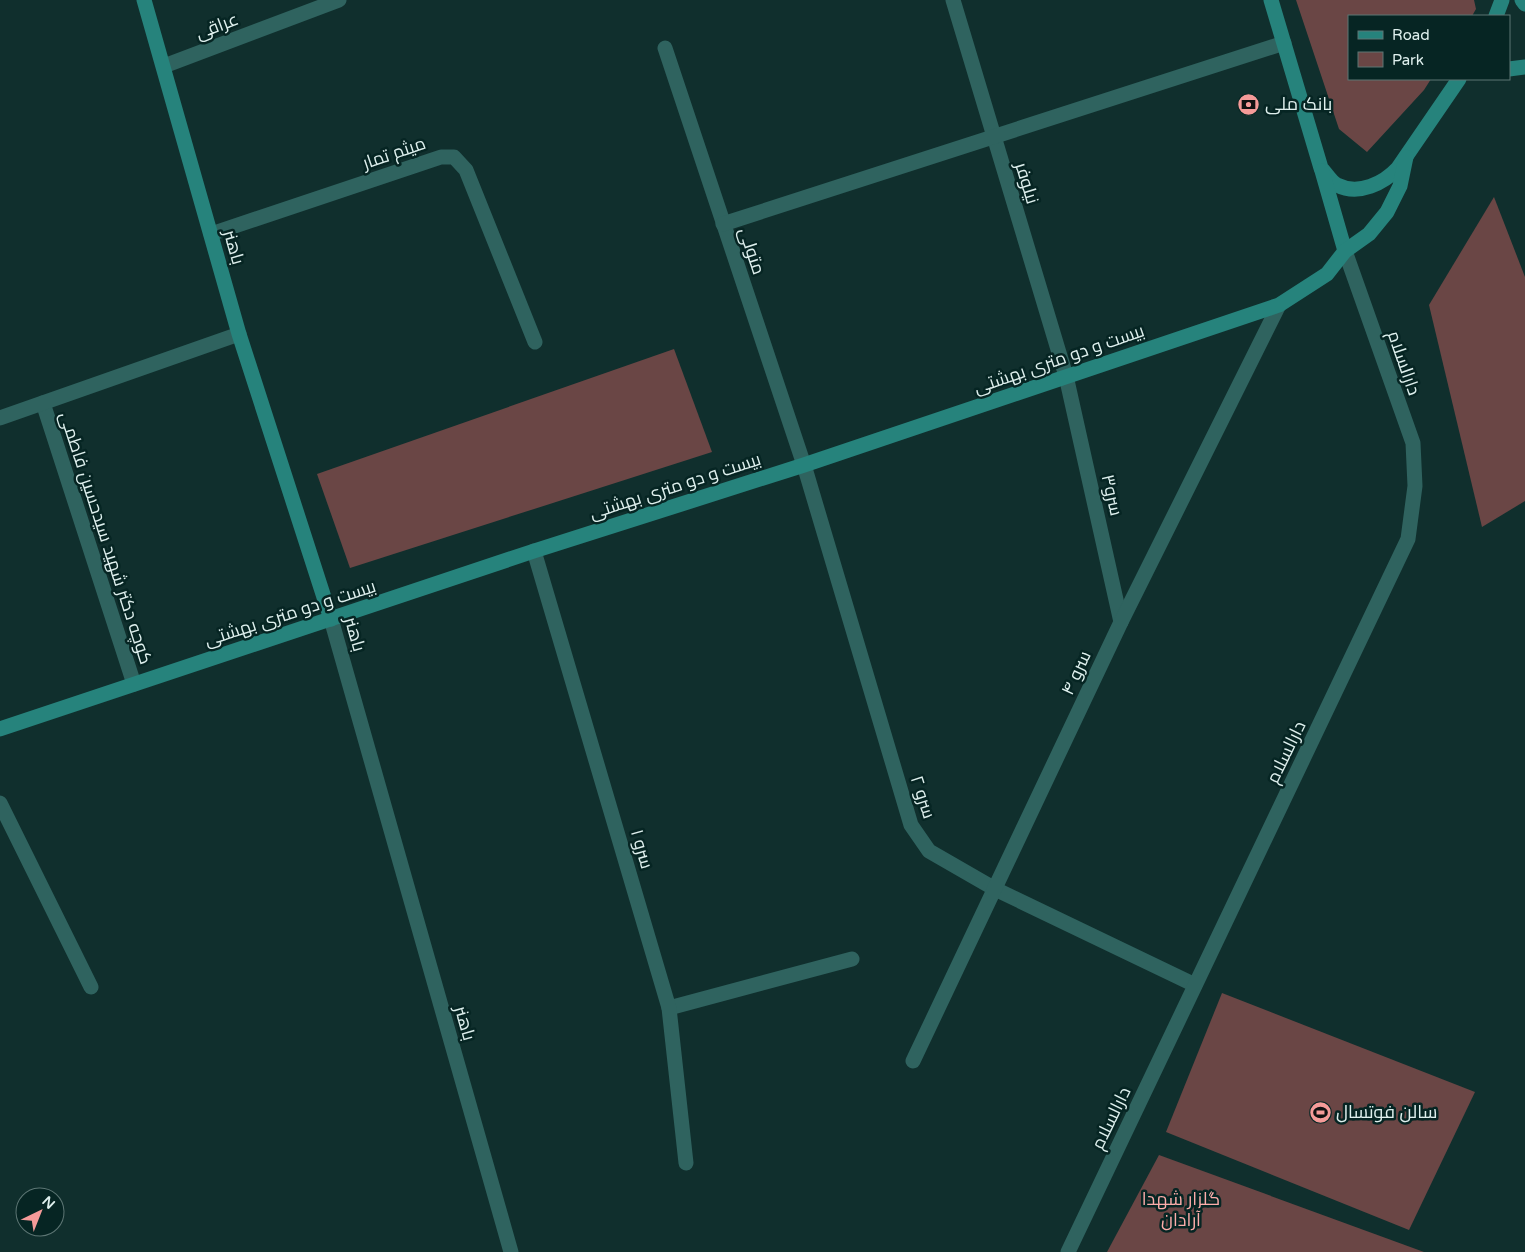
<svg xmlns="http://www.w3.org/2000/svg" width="1525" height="1252" font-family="'Varela Round',Cairo,sans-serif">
	<rect width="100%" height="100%" fill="#102f2d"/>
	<g fill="#6a4645">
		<path d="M1296,0H1474L1476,9L1472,16H1349V79H1431L1424,90L1367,152L1339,129Z"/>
		<path d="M1494,197L1525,277V501L1482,527L1429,305Z"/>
		<path d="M674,349L712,452L350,568L317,474Z"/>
		<path d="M1222,993L1475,1092L1409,1230L1166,1132Z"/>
		<path d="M1159,1155L1424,1252H1107Z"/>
	</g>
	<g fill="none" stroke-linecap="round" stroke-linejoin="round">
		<path stroke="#2f635f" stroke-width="15" d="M669,1008L852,959"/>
		<g stroke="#2f635f" stroke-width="15">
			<path d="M953,0L1066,376L1121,622"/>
			<path d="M665,48L804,465L911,825L929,851L995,889L1195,985"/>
			<path d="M164,66L339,0"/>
			<path d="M723,224L1284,43"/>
			<path d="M211,234L441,157H454L466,170L535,342"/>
			<path d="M43,403L134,684"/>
			<path d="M0,418L239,334"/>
			<path d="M534,551L669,1008L686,1163"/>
			<path d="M331,619L511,1252"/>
			<path d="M0,803L91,987"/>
			<path d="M913,1061L1121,622L1279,305"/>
			<path d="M1068,1252L1408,539L1415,486L1413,443L1345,251"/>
		</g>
		<g stroke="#26837c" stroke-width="15">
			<path d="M144,0L239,334L331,619"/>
			<path d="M1271,0L1321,168C1326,173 1331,182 1337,185C1359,196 1384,183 1398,168L1459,79"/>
			<path d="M1522,0L1525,4"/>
			<path d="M1496,16L1502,0"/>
			<path d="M1509,69L1525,67"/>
			<path d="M1322,171L1345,251"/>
			<path d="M0,729L534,551L804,465L1279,305L1327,274L1345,251L1369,234L1387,212L1400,186L1406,157"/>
		</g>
	</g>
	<defs>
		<symbol id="bank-disc" viewBox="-11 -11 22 22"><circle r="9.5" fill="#f59b99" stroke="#062523"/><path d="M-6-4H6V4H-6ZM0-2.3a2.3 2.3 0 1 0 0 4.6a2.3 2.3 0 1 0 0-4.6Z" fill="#111"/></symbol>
		<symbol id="stadium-disc" viewBox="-11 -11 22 22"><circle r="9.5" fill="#f59b99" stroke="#062523"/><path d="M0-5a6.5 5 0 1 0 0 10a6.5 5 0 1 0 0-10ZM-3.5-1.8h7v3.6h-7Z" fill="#111"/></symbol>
	</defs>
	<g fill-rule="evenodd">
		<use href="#bank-disc" x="1236" y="92" width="25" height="25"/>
		<use href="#stadium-disc" x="1308" y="1100" width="25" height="25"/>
	</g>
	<g text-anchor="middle" stroke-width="5" stroke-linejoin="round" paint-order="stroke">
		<g font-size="18" fill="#dff0ee" stroke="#062523">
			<text transform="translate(217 26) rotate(-21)" y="6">عراقی</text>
			<text transform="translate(394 153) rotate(-19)" y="6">میثم تمار</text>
			<text transform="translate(1027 183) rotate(73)" y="6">نیلوفر</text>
			<text transform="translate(234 247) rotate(74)" y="6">باهنر</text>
			<text transform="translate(752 251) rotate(72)" y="6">متولی</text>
			<text transform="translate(1059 359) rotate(-19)" y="6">بیست و دو متری بهشتی</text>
			<text transform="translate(1404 363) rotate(71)" y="6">دارالسلام</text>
			<text transform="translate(675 486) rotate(-18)" y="6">بیست و دو متری بهشتی</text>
			<text transform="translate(1112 495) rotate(77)" y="6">سرو۳</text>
			<text transform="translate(106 538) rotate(72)" y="6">کوچه دکتر شهید سیدحسین فاطمی</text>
			<text transform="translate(290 613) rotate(-18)" y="6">بیست و دو متری بهشتی</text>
			<text transform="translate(355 634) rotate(74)" y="6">باهنر</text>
			<text transform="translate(1076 673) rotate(-65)" y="6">سرو ۴</text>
			<text transform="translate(1286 752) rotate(-64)" y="6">دارالسلام</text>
			<text transform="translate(923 797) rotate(72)" y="6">سرو ۲</text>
			<text transform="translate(642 849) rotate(74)" y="6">سرو ۱</text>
			<text transform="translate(465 1023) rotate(74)" y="6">باهنر</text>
			<text transform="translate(1111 1118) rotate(-64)" y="6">دارالسلام</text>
		</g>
		<g font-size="18" fill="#dff0ee" stroke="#062523" text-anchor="start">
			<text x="1265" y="110">بانک ملی</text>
			<text x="1336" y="1118">سالن فوتسال</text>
		</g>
		<g font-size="18" fill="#fdadaa" stroke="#062523">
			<text x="1181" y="1205">گلزار شهدا<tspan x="1181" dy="21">آرادان</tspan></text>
		</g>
	</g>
	<rect x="1348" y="15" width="162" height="65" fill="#062523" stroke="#5d7674"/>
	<rect x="1358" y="31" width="25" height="8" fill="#26837c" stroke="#5d7674"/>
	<text x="1392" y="40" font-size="15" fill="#dff0ee">Road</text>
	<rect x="1358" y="52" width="25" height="15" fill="#6a4645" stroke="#5d7674"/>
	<text x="1392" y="65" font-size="15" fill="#dff0ee">Park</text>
	<g transform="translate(40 1212) rotate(43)"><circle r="24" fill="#062523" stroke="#5d7674"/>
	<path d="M0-4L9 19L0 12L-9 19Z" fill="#f59b99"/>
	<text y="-8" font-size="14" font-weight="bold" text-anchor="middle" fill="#dff0ee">N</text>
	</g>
</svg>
